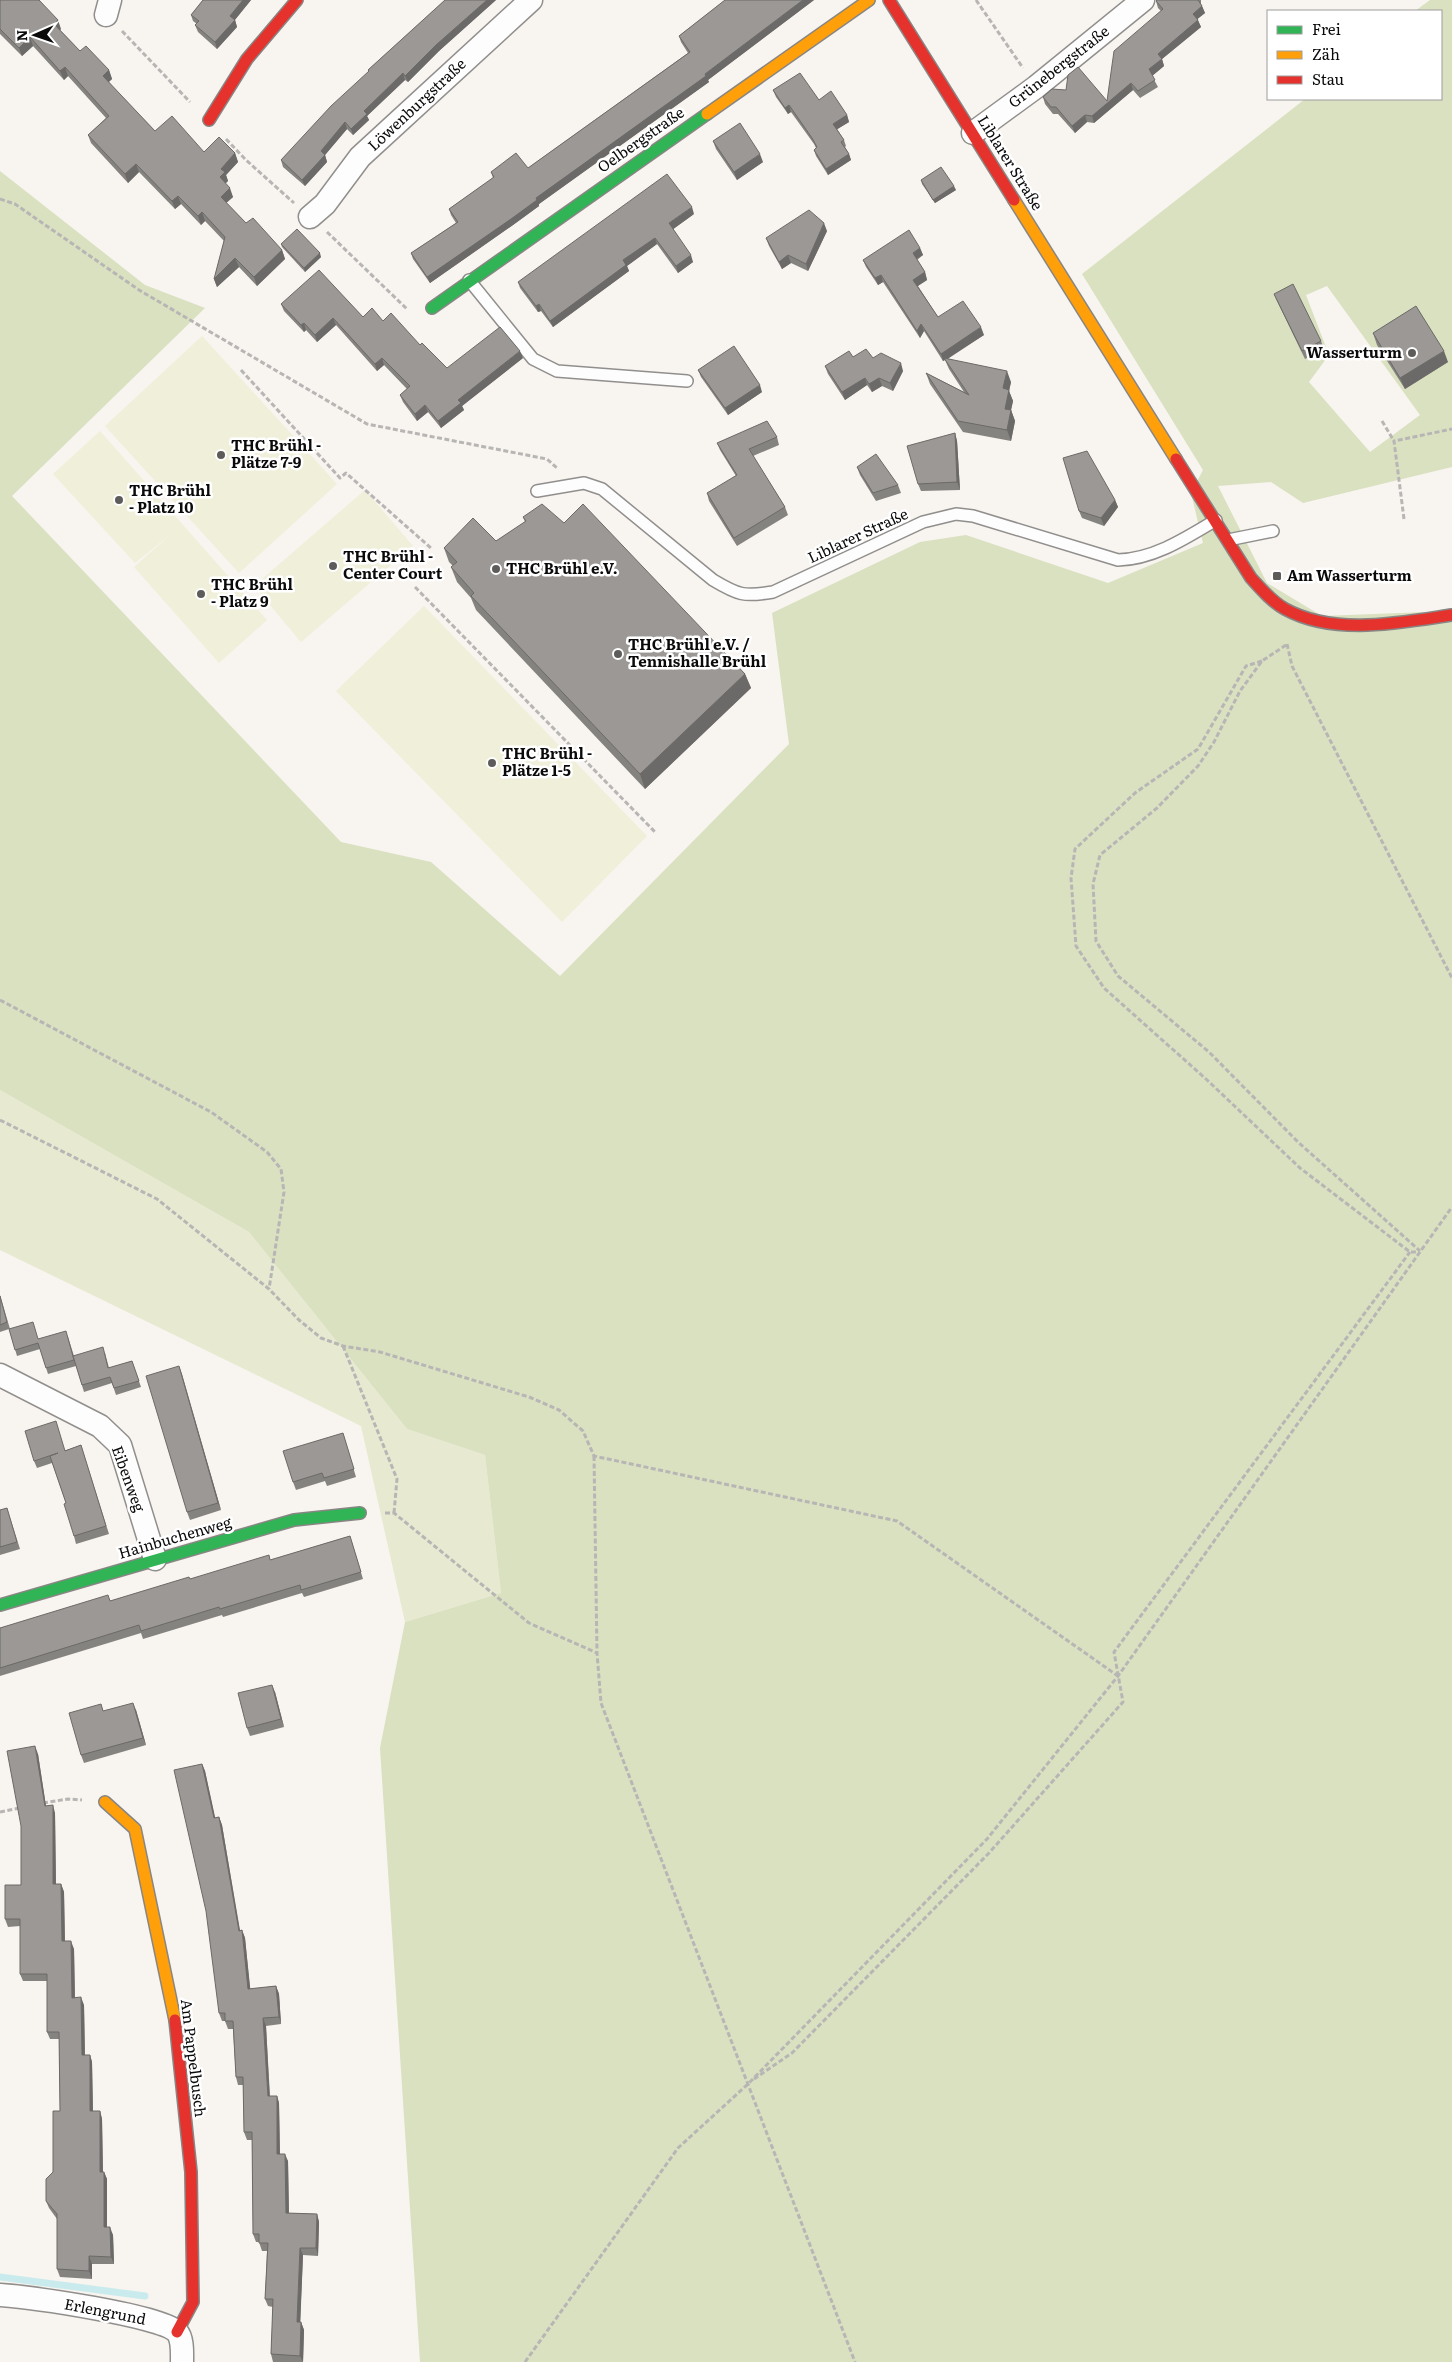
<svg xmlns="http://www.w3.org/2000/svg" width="1452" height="2362" font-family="Literata,serif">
	<rect width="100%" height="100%" fill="#f8f4ef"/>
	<path fill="#e7ead1" d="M0,1090L249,1232L407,1429L485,1455L501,1593L405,1622L361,1426L0,1250Z"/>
	<path fill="#dae1c0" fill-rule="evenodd" d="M1430,0H1452V467L1303,503L1271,482L1218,486L1267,583L1322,616L1452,611V2362H420L380,1748L405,1622L501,1593L485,1455L407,1429L249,1232L0,1090V171L145,285L205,308L12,496L341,842L431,862L560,976L789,744L772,613L920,542L966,535L1108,583L1203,543L1191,493L1203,470L1082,274L1305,99H1441V11H1415ZM1327,286L1420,415L1370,452L1309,382L1329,355L1306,295Z"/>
	<g fill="#efefda">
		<path d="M202,336L337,484L239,573L105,426Z"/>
		<path d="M100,431L267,620L219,663L134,567L171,534L135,563L53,474Z"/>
		<path d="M365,490L413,546L301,642L254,586Z"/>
		<path d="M424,606L647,836L562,922L336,691Z"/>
	</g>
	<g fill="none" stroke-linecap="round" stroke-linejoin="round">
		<path stroke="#c9ebee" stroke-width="7" d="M0,2277L145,2296"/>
		<defs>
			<g id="lane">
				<path d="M469,280L533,359L557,371L687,381"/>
				<path d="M537,491L584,483L602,489L713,580C738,595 744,597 773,592L923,522L956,514L973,516L1118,560C1154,559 1186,538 1216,520"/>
				<path d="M1228,540L1273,531"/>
			</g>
			<g id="street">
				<path d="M106,15L110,0"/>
				<path d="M973,133L1036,87L1143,0"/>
				<path d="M310,217L325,204L360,157L531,0"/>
				<path d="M0,1375L100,1426L120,1445L155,1559"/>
				<path d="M0,2295C28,2297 161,2315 177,2332C183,2339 182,2353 182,2362"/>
			</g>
			<g id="fast">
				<path d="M432,308L707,114"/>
				<path d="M0,1605L294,1520L360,1513"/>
			</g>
			<g id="slow">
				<path d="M707,114L869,0"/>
				<path d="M1014,200L1176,459"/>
				<path d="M105,1802L135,1829L175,2020"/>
			</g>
			<g id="jam">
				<path d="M889,0L1014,200"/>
				<path d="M209,120L247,59L297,0"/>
				<path d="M1176,459L1251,578C1261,589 1272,602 1285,609C1334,636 1399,623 1452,615"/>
				<path d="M175,2020L191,2172L193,2302L177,2332"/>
			</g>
		</defs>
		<use href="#lane" stroke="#918f8d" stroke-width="14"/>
		<use href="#street" stroke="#918f8d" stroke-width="25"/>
		<use href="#fast" stroke="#888684" stroke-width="14"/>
		<use href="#slow" stroke="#888684" stroke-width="14"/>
		<use href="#jam" stroke="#888684" stroke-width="14"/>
		<g stroke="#b7b6b5" stroke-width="3" stroke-dasharray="5 2.5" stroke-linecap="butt">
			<path d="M976,0L1023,68"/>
			<path d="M122,31L190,102"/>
			<path d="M226,139L246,160L294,203"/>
			<path d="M0,199L15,204L139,290L367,424L547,459L558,469"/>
			<path d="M327,232L407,309"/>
			<path d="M241,370L340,478L346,473L432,549"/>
			<path d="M1382,421L1394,441"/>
			<path d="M1404,519L1394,441L1452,429"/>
			<path d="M415,587L655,832"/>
			<path d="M1287,644L1292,666L1452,978"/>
			<path d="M1286,645L1262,661L1240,691L1214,742L1198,766L1157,808L1100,855L1093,884L1096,941L1118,976L1209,1052L1298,1142L1420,1251"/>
			<path d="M1262,661L1246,666L1198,749L1135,793L1075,849L1071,878L1076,946L1104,988L1206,1079L1300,1168L1410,1252H1419"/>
			<path d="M0,1000L211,1112L267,1152L281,1169L284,1192L269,1289"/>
			<path d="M0,1120L157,1199L269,1289L299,1320L321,1338L343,1346L380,1352L529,1397L559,1410L583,1431L594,1456L897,1521L1118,1676"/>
			<path d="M343,1346L397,1479L394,1513"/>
			<path d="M594,1456L597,1653L601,1703L855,2362"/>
			<path d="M385,1513H394L529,1623L597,1653"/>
			<path d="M43,1803L68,1799L82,1800"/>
			<path d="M0,1812L20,1808"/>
			<path d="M754,2079L792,2053L989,1853L1123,1702L1114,1652L1410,1252"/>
			<path d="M525,2362L678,2148L748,2084L987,1839L1118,1676L1452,1207"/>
		</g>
		<use href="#lane" stroke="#fefdfd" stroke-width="11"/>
		<use href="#street" stroke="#fefdfd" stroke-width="22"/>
		<use href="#fast" stroke="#30b455" stroke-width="11"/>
		<use href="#slow" stroke="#ff9f0a" stroke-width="11"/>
		<use href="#jam" stroke="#e5322d" stroke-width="11"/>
	</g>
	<g fill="#858380">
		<path d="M0,0L61,29L60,30L80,51L109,70L112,79L108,82L155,131L204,152L235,153L238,162L226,175L228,181L225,183L233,197L226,203L246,223L282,250L285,259L257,286L239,267L217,287L214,279L224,241L205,221L201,225L181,204L175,209L139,172L128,183L91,143L88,135L106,118L68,76L64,80L33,46L22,56L0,34Z"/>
		<path d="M203,0H251L235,20L237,27L217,49L198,32L195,25L197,24L193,21L191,15Z"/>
		<path d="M445,0H496L439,51L408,82L405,80L367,116L369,120L353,135L347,129L325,155L327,162L305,186L283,167L281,160L369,72L368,70Z"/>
		<path d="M725,0H814L708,80L709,82L539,204V206L513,225L430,283L413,259L411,253L456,223L451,215L449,209L493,178L491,172L528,168L688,53L681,42L679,36Z"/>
		<path d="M1157,0H1201V4L1205,13L1197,19L1201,27L1162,59L1164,66L1152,76L1158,87L1140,98L1133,90L1094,123L1087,122L1075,133L1058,114H1053L1045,104L1043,97L1107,101L1161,11L1158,8L1156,1Z"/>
		<path d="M773,90L819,100L847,115L849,122L837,129L844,140L846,146L845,147L849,154L851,160L828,175L816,156L814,150L816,148L814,144L791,112L788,114L776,97Z"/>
		<path d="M713,141L763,162L737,180L716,149Z"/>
		<path d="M921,180L956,190L935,203L922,184Z"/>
		<path d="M694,214L673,229L693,262L678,273L657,244L627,266L629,271L553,327L541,311L538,312L520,288L518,282Z"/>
		<path d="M827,231L808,271L791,263L782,269L769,246L766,238Z"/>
		<path d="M281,244L321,257L305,272L282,247Z"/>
		<path d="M920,248L923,255L917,260L925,272L927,280L918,286L938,317L984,335L947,358L1011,382L1009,391L1013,401L1011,410L1015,421L1011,441L963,432L930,384L926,373L964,392L949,369L945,360L943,361L924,331L920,338L883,282L878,285L866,267L863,260Z"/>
		<path d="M1274,294L1321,341L1324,349L1305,359L1277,301Z"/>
		<path d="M281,304L363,317L383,321L420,345L447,368L523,358L462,406L464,410L441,428L428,412L417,421L403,402L400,395L407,389L384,365L377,371L336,325L317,342L306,330L304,332L284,311Z"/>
		<path d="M1373,333L1448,362L1405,389L1377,345Z"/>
		<path d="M853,357L873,358L903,371L893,391L882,386L872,392L867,385L845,400L828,374L825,366Z"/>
		<path d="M698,370L762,392L728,415L701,377Z"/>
		<path d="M955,433L957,441L960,490L921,491L918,484Z"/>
		<path d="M777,437L779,445L753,456L785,507L788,515L737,546L709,501L707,493L736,476L720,450L717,443Z"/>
		<path d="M857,467L898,485L901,493L876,501L860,475Z"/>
		<path d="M1115,500L1118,507L1104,526L1082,518L1079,511Z"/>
		<path d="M523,517L745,674L751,688L645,789L476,610L471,598L457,582L451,567L453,566L449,562L444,548L496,541L525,522Z"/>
		<path d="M0,1295L10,1329L38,1339L68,1337L74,1356L105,1353L109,1368L132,1361L141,1387L116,1395L112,1383L84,1392L76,1366L48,1374L40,1349L17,1356L9,1329L0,1332Z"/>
		<path d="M179,1366L221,1510L190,1520L187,1512Z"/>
		<path d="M343,1433L356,1477L327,1486L325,1481L296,1490L293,1482Z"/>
		<path d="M81,1445L109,1534L76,1544L74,1536L66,1503L52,1463L37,1468L34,1461Z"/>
		<path d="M7,1508L20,1549L0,1555V1510Z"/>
		<path d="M350,1536L363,1579L304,1597L302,1593L223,1617L222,1615L143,1639L141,1633L0,1676V1628L110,1601L190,1579L271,1560Z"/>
		<path d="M275,1692L284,1727L250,1736L247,1728Z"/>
		<path d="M101,1704L103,1711L136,1710L146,1745L84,1763L81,1755Z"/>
		<path d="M38,1754L46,1806L55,1813L56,1884H61L64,1892L65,1941L74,1949L75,1998L84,2005L85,2055H90L92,2062L93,2111H100L102,2119L103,2172H104L107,2179V2227L113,2235L114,2264H92V2279L60,2277L57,2269V2219L49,2208L46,2201L53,2172L60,2111L59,2039H50L47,2032V1981H23L20,1974V1926L8,1927L5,1919L21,1885Z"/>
		<path d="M202,1764L205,1771L215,1818L219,1817L222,1825L240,1930H242L245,1938L250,1989L276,1986L279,1994L281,2024L266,2026L270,2096H277L279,2103L280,2154L288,2161L289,2213L317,2214L319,2222L318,2256L303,2255L300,2322H301L304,2330L303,2362H273L271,2354L273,2307L268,2306L265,2299L267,2251H262L259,2242H256L253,2234L252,2140H247L244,2132L243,2085H238L236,2077L233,2029H228L225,2021H222L219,2013Z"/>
	</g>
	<g fill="#6c6a68">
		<path d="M243,0H251L233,22L230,16Z"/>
		<path d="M487,0H496L439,51L408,82L405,76L436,45Z"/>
		<path d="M803,0H814L708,80L709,82L539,204V206L513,225L430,283L427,277L705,74Z"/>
		<path d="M1202,6L1205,13L1195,21L1193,14Z"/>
		<path d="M58,20L61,29L57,33L54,24Z"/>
		<path d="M235,20L237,27L217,49L215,42Z"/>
		<path d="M1198,20L1201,27L1162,59L1164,66L1152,76L1149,69L1158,54Z"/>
		<path d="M30,37L33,46L22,56L19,48Z"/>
		<path d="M65,67L68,76L64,80L60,71Z"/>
		<path d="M109,70L112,79L106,85L103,76Z"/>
		<path d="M403,73L405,80L367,116L369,120L353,135L351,129L364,111Z"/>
		<path d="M1131,83L1133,90L1094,123L1092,116Z"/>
		<path d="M789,105L791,112L788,114L785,108Z"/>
		<path d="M847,115L849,122L836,130L833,124Z"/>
		<path d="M1085,115L1087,122L1075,133L1072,126Z"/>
		<path d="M345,122L347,129L325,155L327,162L305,186L302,180L321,151Z"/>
		<path d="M235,153L238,162L226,175L228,181L223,186L220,177L221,169Z"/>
		<path d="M760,154L763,162L737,180L734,172Z"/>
		<path d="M849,154L851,160L828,175L826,169Z"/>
		<path d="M136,164L139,172L128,183L125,174Z"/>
		<path d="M954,186L956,190L935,203L933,200Z"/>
		<path d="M230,188L233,197L224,205L221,197Z"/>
		<path d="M178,196L181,204L175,209L172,201Z"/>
		<path d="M692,207L694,214L672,230L669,223Z"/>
		<path d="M202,212L205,221L201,225L198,216Z"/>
		<path d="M824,223L827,231L808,271L806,264Z"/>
		<path d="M655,238L657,244L627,266L629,271L553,327L550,321L623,260Z"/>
		<path d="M920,248L923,255L915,260L913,253Z"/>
		<path d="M282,250L285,259L257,286L254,277Z"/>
		<path d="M320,253L321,257L305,272L304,268Z"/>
		<path d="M691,255L693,262L678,273L676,266Z"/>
		<path d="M788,255L791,263L782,269L779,262Z"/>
		<path d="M235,258L239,267L217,287L214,279Z"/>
		<path d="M925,272L927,280L916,287L913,280Z"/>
		<path d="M881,275L883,282L878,285L875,278Z"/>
		<path d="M539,304L541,311L538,312L536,306Z"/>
		<path d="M333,318L336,325L317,342L315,335Z"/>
		<path d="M304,323L306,330L304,332L301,325Z"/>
		<path d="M921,324L924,331L920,338L917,331Z"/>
		<path d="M981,327L984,335L946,360L944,358L945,360L943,361L941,354Z"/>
		<path d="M520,351L523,358L462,406L464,410L441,428L438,421L458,400Z"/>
		<path d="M1444,351L1448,362L1405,389L1400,378Z"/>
		<path d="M382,358L384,365L377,371L375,364Z"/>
		<path d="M901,363L903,371L893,391L890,383Z"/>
		<path d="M1007,371L1011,382L1009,391L1013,401L1011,410L1015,421L1011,441L1007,430L1003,388Z"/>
		<path d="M865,378L867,385L845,400L842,392Z"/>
		<path d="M879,378L882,386L872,392L869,384Z"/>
		<path d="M760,385L762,392L728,415L725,408Z"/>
		<path d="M425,405L428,412L417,421L415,414Z"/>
		<path d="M955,433L957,441L960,490L957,482Z"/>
		<path d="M1115,500L1118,507L1104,526L1101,518Z"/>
		<path d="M745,674L751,688L645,789L640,774Z"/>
		<path d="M179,1366L182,1374L221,1510L218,1503Z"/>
		<path d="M272,1685L275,1692L284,1727L281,1719Z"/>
		<path d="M133,1703L136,1710L146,1745L143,1738Z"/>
		<path d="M35,1746L38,1754L47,1813L45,1806Z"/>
		<path d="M202,1764L205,1771L217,1826L214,1818Z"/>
		<path d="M53,1805L55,1813L56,1892L53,1884Z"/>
		<path d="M219,1817L222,1825L241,1938L239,1931Z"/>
		<path d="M61,1884L64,1892L65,1949L62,1941Z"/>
		<path d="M242,1930L245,1938L251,1996L248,1989Z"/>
		<path d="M71,1941L74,1949L75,2005L72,1998Z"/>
		<path d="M276,1986L279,1994L281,2024L279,2017Z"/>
		<path d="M81,1997L84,2005L85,2063L82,2055Z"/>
		<path d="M263,2018L266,2026L270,2103L268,2096Z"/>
		<path d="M90,2055L92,2062L93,2119L90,2111Z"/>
		<path d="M277,2096L279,2103L280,2161L277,2154Z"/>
		<path d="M100,2111L102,2119L103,2179L100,2172Z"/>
		<path d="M285,2154L288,2161L289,2221L286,2213Z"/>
		<path d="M104,2172L107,2179V2235L104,2227Z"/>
		<path d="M317,2214L319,2222L318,2256L316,2248Z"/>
		<path d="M110,2227L113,2235L114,2264L111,2257Z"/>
		<path d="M300,2248L303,2255L300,2330L297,2322Z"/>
		<path d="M89,2256L92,2264V2279L89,2271Z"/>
		<path d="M301,2322L304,2330L303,2362L300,2356Z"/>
	</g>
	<g fill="#9b9895" stroke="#6c6a68">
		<path d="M0,0H39L58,20L54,24L80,51L86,46L109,70L103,76L155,131L172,116L204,152L219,137L235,153L221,169L225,172L220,177L230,188L221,197L246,223L253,218L282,250L254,277L235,258L214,279L225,237L202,212L198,216L178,196L172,201L136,164L125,174L88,135L109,116L65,67L60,71L30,37L19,48L0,29Z"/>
		<path d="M203,0H243L230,16L235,20L215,42L195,25L199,21L191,15Z"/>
		<path d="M445,0H487L436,45L405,76L403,73L364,111L367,114L351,129L345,122L321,151L325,155L302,180L281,160L331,106L369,71L368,70Z"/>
		<path d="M725,0H803L705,74L706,76L536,198L537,200L511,219L427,277L411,253L458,222L449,209L494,177L491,172L516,153L528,168L690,52L679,36Z"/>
		<path d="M1157,0H1198L1202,6L1193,14L1198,20L1158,54L1162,59L1149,69L1155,80L1138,91L1131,83L1092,116L1085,115L1072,126L1056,107H1051L1043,97L1052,89L1066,90L1068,75L1078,67L1107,101L1114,51L1163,9L1156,1Z"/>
		<path d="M800,73L819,100L831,91L847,115L833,124L844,140L841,142L849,154L826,169L814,150L817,147L812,138L789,105L785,108L773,90Z"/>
		<path d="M740,123L760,154L734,172L713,141Z"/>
		<path d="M941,167L954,186L933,200L921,180Z"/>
		<path d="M667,174L692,207L669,223L691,255L676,266L655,238L623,260L626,265L550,321L539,304L536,306L518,282Z"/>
		<path d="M809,210L824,223L806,264L788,255L779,262L766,238Z"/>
		<path d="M297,229L320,253L304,268L281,244Z"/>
		<path d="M909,230L920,248L913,253L925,272L913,280L938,317L963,301L981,327L941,354L921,324L917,331L881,275L875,278L863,260Z"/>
		<path d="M319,270L363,317L372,308L383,321L391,313L420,345L422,343L447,368L500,327L520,351L458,400L461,403L438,421L425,405L415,414L400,395L410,386L382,358L375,364L333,318L315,335L304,323L301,325L281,304Z"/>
		<path d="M1293,284L1321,341L1302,351L1274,294Z"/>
		<path d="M1416,306L1444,351L1400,378L1373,333Z"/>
		<path d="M734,346L760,385L725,408L698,370Z"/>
		<path d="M866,349L873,358L881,353L901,363L890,383L879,378L869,384L865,378L842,392L825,366L849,351L853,357Z"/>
		<path d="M944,358L1007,371L1003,388L1009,390L1005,409L1011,410L1007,430L958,421L926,373L969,395Z"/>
		<path d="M767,421L777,437L749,449L785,507L734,538L707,493L737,475L717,443Z"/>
		<path d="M955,433L957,482L918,484L907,446Z"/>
		<path d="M1087,451L1115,500L1101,518L1079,511L1063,458Z"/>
		<path d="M876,454L898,485L873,493L857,467Z"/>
		<path d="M542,504L564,523L583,504L745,674L640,774L471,596L474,593L451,567L457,562L444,548L473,518L496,541L526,521L523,517Z"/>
		<path d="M0,1296L7,1322L0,1325Z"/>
		<path d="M33,1322L38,1339L66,1331L74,1360L46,1368L38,1343L15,1350L9,1329Z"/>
		<path d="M103,1347L108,1368L132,1361L139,1381L114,1388L110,1377L82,1385L73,1356Z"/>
		<path d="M179,1366L218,1503L187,1512L146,1376Z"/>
		<path d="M56,1421L65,1451L81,1445L106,1526L74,1536L64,1504L66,1503L50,1456L58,1453L34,1461L25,1431Z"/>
		<path d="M343,1433L354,1469L324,1478L322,1473L293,1482L283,1451Z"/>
		<path d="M7,1508L17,1542L0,1547V1510Z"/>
		<path d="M350,1536L361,1572L301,1590L300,1585L220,1609L219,1607L141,1631L139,1625L0,1668V1628L108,1595L110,1601L189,1577L190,1579L269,1555L270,1560Z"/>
		<path d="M272,1685L281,1719L247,1728L238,1693Z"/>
		<path d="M133,1703L143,1738L81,1755L69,1713L101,1704L103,1711Z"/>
		<path d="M35,1746L45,1806L53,1805V1884H61L62,1941H71L72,1998L81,1997L82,2055H90V2111H100V2172H104V2227H110L111,2257L89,2256V2271L57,2269V2214L46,2201V2179L53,2172V2111H60L59,2032H47V1974H20V1919H5V1885H21V1826L7,1751Z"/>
		<path d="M202,1764L214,1818L219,1817L239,1931L242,1930L248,1989L276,1986L279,2017L263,2018L268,2096H277V2154H285L286,2213L317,2214L316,2248H300L297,2322H301L300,2356L271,2354L273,2299H265L268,2243H259V2234H253L252,2132H244L243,2077H236L233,2021H225V2013H219L206,1911L174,1770Z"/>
	</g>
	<g fill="#5d5c5a" stroke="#fff" stroke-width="2">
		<circle cx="1412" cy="353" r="5"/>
		<circle cx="221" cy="455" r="5"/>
		<circle cx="119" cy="500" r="5"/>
		<circle cx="333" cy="566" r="5"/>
		<circle cx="496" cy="569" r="5"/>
		<rect x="1272" y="571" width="10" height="10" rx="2.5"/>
		<circle cx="201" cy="594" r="5"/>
		<circle cx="618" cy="654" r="5"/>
		<circle cx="492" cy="763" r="5"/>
	</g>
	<g text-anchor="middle" stroke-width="5" stroke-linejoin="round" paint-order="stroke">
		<g font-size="15" fill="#0a0a0a" stroke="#fff">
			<text transform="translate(1059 67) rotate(-38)" y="5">Grünebergstraße</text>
			<text transform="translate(417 105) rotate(-43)" y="5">Löwenburgstraße</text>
			<text transform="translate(641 140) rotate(-35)" y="5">Oelbergstraße</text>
			<text transform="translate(1010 163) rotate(58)" y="5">Liblarer Straße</text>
			<text transform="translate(858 536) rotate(-25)" y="5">Liblarer Straße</text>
			<text transform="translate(128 1479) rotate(70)" y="5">Eibenweg</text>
			<text transform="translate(175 1538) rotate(-16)" y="5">Hainbuchenweg</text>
			<text transform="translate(193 2058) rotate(83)" y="5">Am Pappelbusch</text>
			<text transform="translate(105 2312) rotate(11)" y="5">Erlengrund</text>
		</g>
		<g font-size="15" font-weight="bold" fill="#0a0a0a" stroke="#fff" text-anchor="start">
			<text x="1402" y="358" text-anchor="end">Wasserturm</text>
			<text x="231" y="451">THC Brühl -<tspan x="231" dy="17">Plätze 7-9</tspan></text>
			<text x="129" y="496">THC Brühl<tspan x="129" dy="17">- Platz 10</tspan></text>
			<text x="343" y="562">THC Brühl -<tspan x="343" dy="17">Center Court</tspan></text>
			<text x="506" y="574">THC Brühl e.V.</text>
			<text x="1287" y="581">Am Wasserturm</text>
			<text x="211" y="590">THC Brühl<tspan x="211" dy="17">- Platz 9</tspan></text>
			<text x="628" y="650">THC Brühl e.V. /<tspan x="628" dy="17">Tennishalle Brühl</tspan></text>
			<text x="502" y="759">THC Brühl -<tspan x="502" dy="17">Plätze 1-5</tspan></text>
		</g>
	</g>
	<rect x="1267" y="10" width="175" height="90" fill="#ffffff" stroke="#9d9d9d"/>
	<rect x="1277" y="26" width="25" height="8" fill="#30b455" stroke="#9d9d9d"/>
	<text x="1312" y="35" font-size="15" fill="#0a0a0a">Frei</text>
	<rect x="1277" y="51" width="25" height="8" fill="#ff9f0a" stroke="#9d9d9d"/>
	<text x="1312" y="60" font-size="15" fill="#0a0a0a">Zäh</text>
	<rect x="1277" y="76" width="25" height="8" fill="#e5322d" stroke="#9d9d9d"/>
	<text x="1312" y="85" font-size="15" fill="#0a0a0a">Stau</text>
	<g transform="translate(35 35) rotate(268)" stroke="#ffffff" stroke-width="4" paint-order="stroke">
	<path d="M0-4L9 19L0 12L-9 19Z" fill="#0a0a0a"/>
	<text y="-8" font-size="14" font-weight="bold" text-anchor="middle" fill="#0a0a0a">N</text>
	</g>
</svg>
